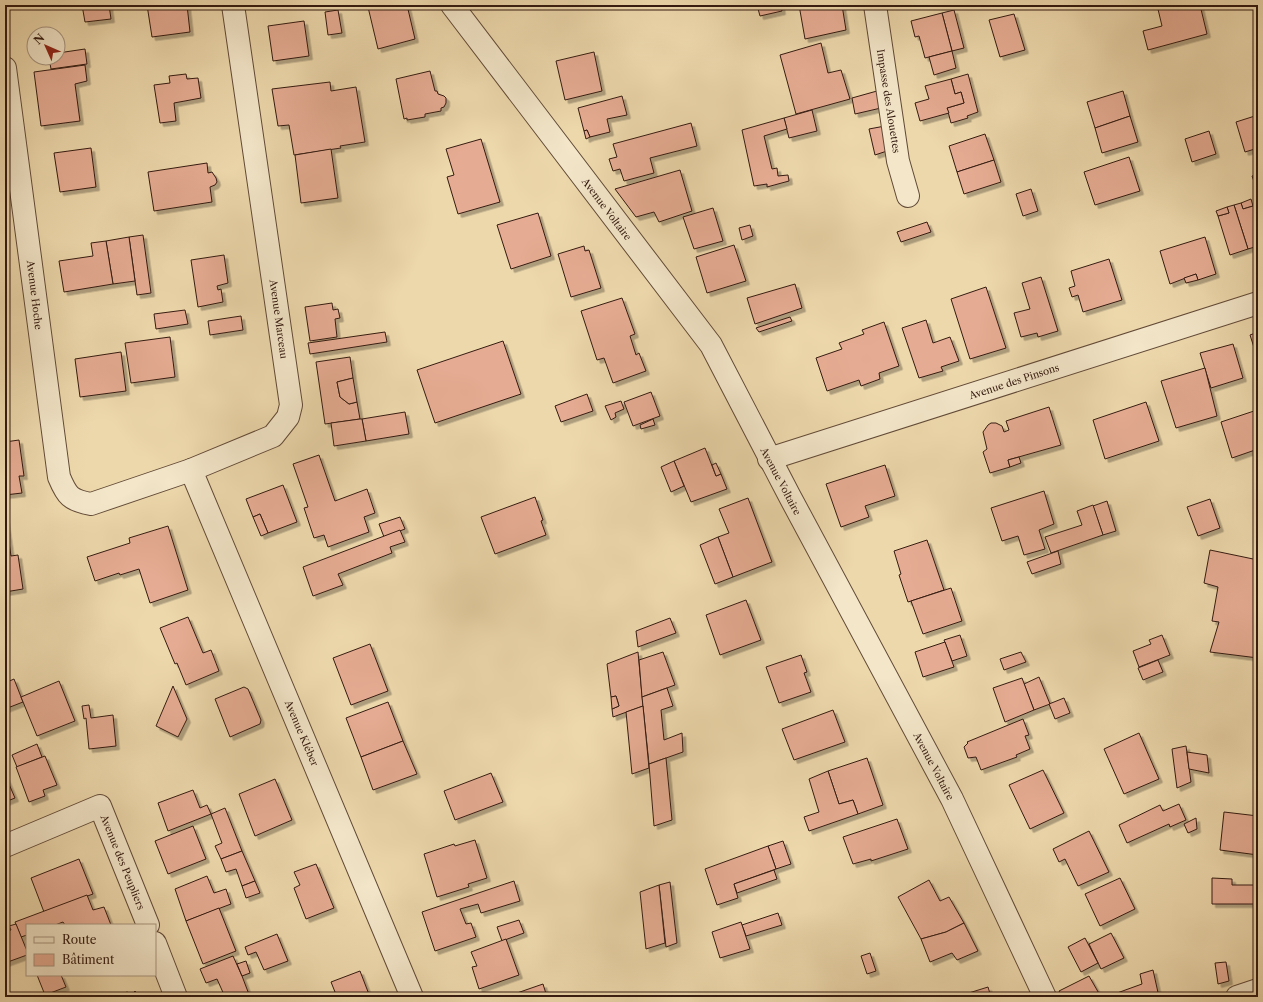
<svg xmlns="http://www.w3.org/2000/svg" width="1263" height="1002" font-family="'Libre Caslon Text',serif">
	<defs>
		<filter id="shadow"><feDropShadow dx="3.5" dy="3.5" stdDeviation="0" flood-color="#0004"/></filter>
	</defs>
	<rect width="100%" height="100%" fill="#edd8ac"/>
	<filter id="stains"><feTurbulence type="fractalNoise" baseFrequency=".005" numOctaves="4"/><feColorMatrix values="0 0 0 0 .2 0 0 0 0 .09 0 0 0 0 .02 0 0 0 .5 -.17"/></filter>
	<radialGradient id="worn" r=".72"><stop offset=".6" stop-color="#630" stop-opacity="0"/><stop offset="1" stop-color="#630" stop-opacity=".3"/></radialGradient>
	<g fill="#e6ac93" stroke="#341a10" filter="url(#shadow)">
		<path d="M82,5H109L111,19L85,22Z"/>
		<path d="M147,5H187L190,32L152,37Z"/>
		<path d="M377,5H407L415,39L378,49L368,7Z"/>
		<path d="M757,5H781L782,11L760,16Z"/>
		<path d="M799,5H842L846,30L805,39Z"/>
		<path d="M1157,5H1200L1207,34L1148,50L1143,31L1162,26Z"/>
		<path d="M338,10L342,33L328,35L325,12Z"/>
		<path d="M954,10L964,48L952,51L942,13Z"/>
		<path d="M942,13L952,51L925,58L919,36L915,37L911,21Z"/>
		<path d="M1014,14L1025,50L1000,57L989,20Z"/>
		<path d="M304,21L309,56L273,61L268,26Z"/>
		<path d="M821,43L828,73L841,70L850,99L796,114L780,55Z"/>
		<path d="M85,49L87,64L51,69L49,58H58V53Z"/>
		<path d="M952,51L956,68L934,75L929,57Z"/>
		<path d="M594,52L602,91L565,100L556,61Z"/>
		<path d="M85,65L87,81L75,84L80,121L41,126L34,72Z"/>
		<path d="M430,71L435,91H437L438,94L444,96L446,98V103L444,107L441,108V111L425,114V117L407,120V118L404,119L396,79Z"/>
		<path d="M186,74L187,79L198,78L201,98L174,103L176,121L160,123L154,85L170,83L169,76Z"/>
		<path d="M968,74L978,112L967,116L968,118L951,123L947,108L964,103L961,92L955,94L951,79Z"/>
		<path d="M951,79L955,94L961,92L964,103L947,108L949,113L920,121L915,103L929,99L925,86Z"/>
		<path d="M330,82L331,91L356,87L365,142L340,146L341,148L294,155L289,125L278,126L272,89Z"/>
		<path d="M877,91L881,108L855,114L852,98Z"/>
		<path d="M1123,91L1130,116L1095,128L1087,102Z"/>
		<path d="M622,96L627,115L607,119L610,132L590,137L587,130L584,131L578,108Z"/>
		<path d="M812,110L817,131L789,138L784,118Z"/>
		<path d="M1258,115V148L1245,152L1236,122Z"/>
		<path d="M1130,116L1138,142L1102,153L1095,128Z"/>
		<path d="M784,118L787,129L764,136L772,169L777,168L778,176L788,175L789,181L767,187V184L754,186L742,130Z"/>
		<path d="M691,123L697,146L650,158L654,173L624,181L620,169L613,171L609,159L617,157L613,144Z"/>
		<path d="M885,126L890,150L875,155L869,129Z"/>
		<path d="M587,130L590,137L586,139L584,131Z"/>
		<path d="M1209,131L1216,154L1192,162L1185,139Z"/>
		<path d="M985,134L994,160L957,172L949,146Z"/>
		<path d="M481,139L500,202L458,214L447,177L454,175L446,149Z"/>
		<path d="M91,148L96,187L60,192L54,153Z"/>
		<path d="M331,149L338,198L301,203L295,155Z"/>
		<path d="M1129,157L1140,191L1095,205L1084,172Z"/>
		<path d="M994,160L1001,182L964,194L957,172Z"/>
		<path d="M207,163L208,173L212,172L216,178L217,182L215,185L210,187L212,202L154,211L148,172Z"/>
		<path d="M680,170L692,211L659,222L654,212L636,217L615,189Z"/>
		<path d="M1258,174V193L1252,176Z"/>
		<path d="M1031,189L1038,211L1023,216L1016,194Z"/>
		<path d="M1251,199L1253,206L1243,209L1241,203Z"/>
		<path d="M1241,203L1243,209L1253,206L1258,221V246L1248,249L1234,205Z"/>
		<path d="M1234,205L1248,249L1230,255L1218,216L1229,213L1227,207Z"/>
		<path d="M1227,207L1229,213L1218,216L1216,211Z"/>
		<path d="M713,208L723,241L694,249L683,217Z"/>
		<path d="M538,213L551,256L511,269L497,225Z"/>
		<path d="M927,222L931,232L901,242L897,232Z"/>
		<path d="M750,225L753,236L742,240L739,228Z"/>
		<path d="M143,235L151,293L137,295L129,237Z"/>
		<path d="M129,237L135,281L113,284L106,241Z"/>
		<path d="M1205,237L1216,274L1198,280L1196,274L1170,284L1160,251Z"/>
		<path d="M106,241L113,284L64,292L59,261L93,256L91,243Z"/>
		<path d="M734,245L746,281L707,293L696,257Z"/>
		<path d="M584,246L585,251L589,250L601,288L571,297L558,254Z"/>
		<path d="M224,255L228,283L217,286L218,290L221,289L223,302L198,307L191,260Z"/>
		<path d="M1109,259L1122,300L1083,312L1078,295L1072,297L1069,288L1075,286L1071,271Z"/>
		<path d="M1196,274L1198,280L1186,283L1184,278Z"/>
		<path d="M1041,277L1058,331L1038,337L1037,333L1021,337L1014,313L1030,309L1022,283Z"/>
		<path d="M795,284L802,308L755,324L747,298Z"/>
		<path d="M986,287L1006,348L970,359L951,299Z"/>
		<path d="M622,298L635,334L630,336L636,355L639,353L646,371L613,383L604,358L597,360L581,311Z"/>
		<path d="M332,303L333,310L338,309L340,318L335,319L337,337L310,341L305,307Z"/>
		<path d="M185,310L188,324L156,329L154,314Z"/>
		<path d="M241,316L243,330L210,335L208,321Z"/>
		<path d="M790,317L792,321L759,332L756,328Z"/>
		<path d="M926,320L933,343L950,337L959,361L941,367L943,371L919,378L902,328Z"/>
		<path d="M884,322L899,366L879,373L880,379L861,386L859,380L827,391L816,358L842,349L839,343L864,334L862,330Z"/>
		<path d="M385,332L387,342L310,354L308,343Z"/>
		<path d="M1258,332V360L1250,335Z"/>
		<path d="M170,337L175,377L131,383L125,343Z"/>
		<path d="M503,341L521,394L435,423L417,370Z"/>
		<path d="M1233,344L1243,378L1211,388L1200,353Z"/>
		<path d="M121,352L126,391L80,397L75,359Z"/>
		<path d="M350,357L353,378L337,382L340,397L349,404L357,402L360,419L325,424L316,362Z"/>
		<path d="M1205,368L1217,416L1176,428L1161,381Z"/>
		<path d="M353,378L357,402L349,404L340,397L337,382Z"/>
		<path d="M651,392L660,416L633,426L624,402Z"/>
		<path d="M587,394L593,411L561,422L555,406Z"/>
		<path d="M621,401L624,409L615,413L616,417L611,420L605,406Z"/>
		<path d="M1146,402L1159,441L1105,459L1093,420Z"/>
		<path d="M1049,407L1061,445L1008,460L1010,467L990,473L983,452L987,449L983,432L988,425L991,423H996L1002,426L1004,432L1009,430L1006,421Z"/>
		<path d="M1257,410L1258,449L1232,458L1221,422Z"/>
		<path d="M405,412L409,434L366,441L362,419Z"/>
		<path d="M360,419H362L366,441L334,446L331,423Z"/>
		<path d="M653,419L655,425L641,429L640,425Z"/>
		<path d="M19,440L24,476H19L22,493L5,495V442Z"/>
		<path d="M705,448L716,476L721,474L727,489L691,502L674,461Z"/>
		<path d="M319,455L335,501L367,489L375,513L364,517L369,532L328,547L324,535L314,538L304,508L308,507L293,464Z"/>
		<path d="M1019,457L1021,463L1010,467L1008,460Z"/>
		<path d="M674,461L684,486L671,492L661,467Z"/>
		<path d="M716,463L721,474L716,476L712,465Z"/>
		<path d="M885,465L895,496L865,506L869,517L841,527L826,484Z"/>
		<path d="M283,485L297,522L268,533L260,514L253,517L246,499Z"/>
		<path d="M1044,491L1054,524L1039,530L1045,549L1024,555L1018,536L1002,541L991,508Z"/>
		<path d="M535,497L543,520L541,521L546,535L495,554L481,517Z"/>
		<path d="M748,498L772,562L733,577L718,537L729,533L719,509Z"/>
		<path d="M1210,499L1220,528L1198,536L1187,507Z"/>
		<path d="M1107,501L1116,531L1103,535L1093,506Z"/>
		<path d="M1093,505L1103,535L1051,553L1045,537L1082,525L1077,511Z"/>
		<path d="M260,514L268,533L261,536L253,517Z"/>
		<path d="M5,515L11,556L18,555L23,589L5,592Z"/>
		<path d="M400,517L405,529L384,537L379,524Z"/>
		<path d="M168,526L188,590L150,603L139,569L120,575L119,573L95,581L87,557L130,543L129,538Z"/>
		<path d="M400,530L405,542L390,547L392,553L338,574L343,585L313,596L303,567Z"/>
		<path d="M718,537L733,577L715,584L700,545Z"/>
		<path d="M927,540L944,590L908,602L899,575L901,574L894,551Z"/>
		<path d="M1210,550L1258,560V658L1210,652L1219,622L1212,621L1218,587L1204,583Z"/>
		<path d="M1058,551L1061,564L1032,574L1027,562Z"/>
		<path d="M951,588L962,621L923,634L911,601Z"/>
		<path d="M746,600L761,640L720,655L706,615Z"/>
		<path d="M188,617L203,653L211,650L219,671L186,685L177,663L175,664L160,628Z"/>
		<path d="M670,618L676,633L638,647L636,631Z"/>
		<path d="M960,635L967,656L952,661L944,640Z"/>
		<path d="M1162,635L1170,655L1139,667L1133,651L1151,644L1149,640Z"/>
		<path d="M945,642L954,667L923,677L915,652Z"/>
		<path d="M370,644L388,691L351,705L333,658Z"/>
		<path d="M638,652L643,706L613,717L612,709L619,706L616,696L611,697L607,664Z"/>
		<path d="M663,652L675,685L642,697L639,660Z"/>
		<path d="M1021,652L1026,662L1004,670L1000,659Z"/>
		<path d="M801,655L807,672L804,673L811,692L779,703L766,667Z"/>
		<path d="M1158,660L1163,672L1143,680L1138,668Z"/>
		<path d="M1039,677L1050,704L1034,710L1024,684Z"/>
		<path d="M1022,678L1034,710L1005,722L993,688Z"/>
		<path d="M14,679L23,702L5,709V683Z"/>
		<path d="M59,681L75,721L37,736L21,697Z"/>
		<path d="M173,686L187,719L178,737L156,726Z"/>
		<path d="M244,687L248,689L261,720L260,724L230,737L215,699Z"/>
		<path d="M667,688L673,706L661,710L664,740L682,733L683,752L649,764L642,697Z"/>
		<path d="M616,696L619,706L612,709L611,697Z"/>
		<path d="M1064,698L1070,713L1055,719L1049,704Z"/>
		<path d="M388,702L403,741L361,757L346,718Z"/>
		<path d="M89,705L91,718L113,715L116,746L89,749L86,718L84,719L82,706Z"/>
		<path d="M643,706L649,768L632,774L626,712Z"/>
		<path d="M833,710L845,742L794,760L782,729Z"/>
		<path d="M1023,719L1029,735L1025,736L1030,749L1016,755L1017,757L981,770L976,757L968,758L964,747L968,743L967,742Z"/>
		<path d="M1139,733L1159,779L1124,794L1104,749Z"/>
		<path d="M403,741L417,774L373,790L361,757Z"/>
		<path d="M37,744L42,757L17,767L12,755Z"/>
		<path d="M1186,746L1191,782L1177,788L1172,749Z"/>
		<path d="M1187,752L1207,755L1209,773L1189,769Z"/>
		<path d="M45,756L57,785L43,790L45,796L29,802L16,767Z"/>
		<path d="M666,758L672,820L654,826L649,764Z"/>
		<path d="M867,758L883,805L858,814L853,800L839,804L828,771Z"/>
		<path d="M1043,770L1064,813L1030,829L1009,785Z"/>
		<path d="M828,771L839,804L853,800L858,814L809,831L804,817L819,812L809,779Z"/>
		<path d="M491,773L503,802L455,820L444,791Z"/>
		<path d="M5,775L15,798L5,802Z"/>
		<path d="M275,779L292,820L255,836L239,794Z"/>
		<path d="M193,790L200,808L207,805L211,814L168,831L158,803Z"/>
		<path d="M1179,804L1186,820L1170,827L1169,824L1127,843L1119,825L1160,805L1163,811Z"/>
		<path d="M225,808L242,851L221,859L215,846L222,843L211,814Z"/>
		<path d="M1224,812L1258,816V855L1220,850Z"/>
		<path d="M1196,818L1197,829L1188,833L1184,824Z"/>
		<path d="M897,819L908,849L871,861V859L853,864L843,837Z"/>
		<path d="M193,826L206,859L168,874L155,841Z"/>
		<path d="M1089,831L1109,872L1078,886L1065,859L1059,862L1053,849Z"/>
		<path d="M475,840L487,878L468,884L469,887L437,897L424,854L454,844L455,846Z"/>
		<path d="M783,841L791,864L776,869L768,846Z"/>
		<path d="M768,846L776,869L734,884L738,898L717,905L705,869Z"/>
		<path d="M242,851L255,881L242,886L236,869L226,872L221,859Z"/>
		<path d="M79,859L93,894L44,912L31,878Z"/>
		<path d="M316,864L334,908L306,919L294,888L300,885L294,872Z"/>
		<path d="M774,870L777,879L737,893L734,884Z"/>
		<path d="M207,876L214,893L226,889L231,904L186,921L175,889Z"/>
		<path d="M1120,878L1135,909L1100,926L1085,894Z"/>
		<path d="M1212,878L1232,879V885H1258V904H1212Z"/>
		<path d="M929,880L940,901L949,897L964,923L946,932L921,939L898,897Z"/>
		<path d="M255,881L260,893L246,898L242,886Z"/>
		<path d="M514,881L520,901L481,913L478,904L460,909L466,924L471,923L476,937L435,951L422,912Z"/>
		<path d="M670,882L677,943L666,947L659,885Z"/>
		<path d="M659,885L665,943L646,949L640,892Z"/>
		<path d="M87,895L93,910L104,907L111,925H65L63,922L55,925H27V935L21,937L15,922Z"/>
		<path d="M219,908L236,951L203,964L186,921Z"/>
		<path d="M778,913L782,925L746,936L742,925Z"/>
		<path d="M519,920L524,933L502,941L497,927Z"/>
		<path d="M741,922L750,949L720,958L712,932Z"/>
		<path d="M964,923L978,951L957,960L952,953L930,962L921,939L946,932Z"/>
		<path d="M16,924L27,951V955L5,963V932L11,930L9,926Z"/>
		<path d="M1111,933L1124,958L1101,969L1089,944Z"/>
		<path d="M277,934L288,961L264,970L256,952L248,955L245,947Z"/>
		<path d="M1085,938L1098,963L1081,972L1068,947Z"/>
		<path d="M506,939L519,975L479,989L472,967L477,966L471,952Z"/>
		<path d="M870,953L876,971L867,974L861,956Z"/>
		<path d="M233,956L242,976L250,997H225L217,979L206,983L200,969Z"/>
		<path d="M246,961L250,973L242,976L237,964Z"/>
		<path d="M1226,962L1229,981L1218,984L1215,963Z"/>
		<path d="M1153,970L1159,997H1106L1142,984L1140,974Z"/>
		<path d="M360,971L370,997H337L331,982Z"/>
		<path d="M37,975H61L66,987L45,995Z"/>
		<path d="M1089,976L1101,997H1062L1059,991Z"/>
		<path d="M543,984L547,997H518L517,993Z"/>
		<path d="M988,987L991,997H956Z"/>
		<path d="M135,991L140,997H114L127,992L132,994Z"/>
	</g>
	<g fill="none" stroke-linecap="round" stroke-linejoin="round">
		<defs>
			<g id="street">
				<path d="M452,5L711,345L789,495L952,799L1045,997"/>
				<path d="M875,5L898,161L908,196"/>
				<path d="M5,68L59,477C67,496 70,500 91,504L191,470L273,436L288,417L291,405L233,5"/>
				<path d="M769,459L1258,303"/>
				<path d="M191,470L412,997"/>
				<path d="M5,846L100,806L148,925"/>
				<path d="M155,943L176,997"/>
				<path d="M1237,997L1258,990"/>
			</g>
		</defs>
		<use href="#street" stroke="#624a37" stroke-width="24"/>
		<use href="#street" stroke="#f3e6c9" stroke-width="22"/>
	</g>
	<g text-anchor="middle" stroke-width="3" stroke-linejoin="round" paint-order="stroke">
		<g font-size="10" fill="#341a10" stroke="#f3e6c9">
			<text transform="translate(889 101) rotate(81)" y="4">Impasse des Alouettes</text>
			<text transform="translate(607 209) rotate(53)" y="4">Avenue Voltaire</text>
			<text transform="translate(35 295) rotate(83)" y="4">Avenue Hoche</text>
			<text transform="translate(279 319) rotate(82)" y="4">Avenue Marceau</text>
			<text transform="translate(1014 381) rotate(-18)" y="4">Avenue des Pinsons</text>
			<text transform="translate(781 481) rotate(62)" y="4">Avenue Voltaire</text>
			<text transform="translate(302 733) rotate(67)" y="4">Avenue Kléber</text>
			<text transform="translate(934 766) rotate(62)" y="4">Avenue Voltaire</text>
			<text transform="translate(123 862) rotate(68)" y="4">Avenue des Peupliers</text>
		</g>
	</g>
	<rect width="1263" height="1002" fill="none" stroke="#edd8ac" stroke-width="20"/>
	<rect x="6" y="6" width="1251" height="990" fill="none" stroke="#341a10" stroke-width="2"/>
	<rect x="10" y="10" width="1243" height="982" fill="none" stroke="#341a10"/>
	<rect x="26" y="924" width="130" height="52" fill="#f3e6c9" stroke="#a7947f"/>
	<rect x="34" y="937" width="20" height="6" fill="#f3e6c9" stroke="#a7947f"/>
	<text x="62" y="944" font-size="12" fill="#341a10">Route</text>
	<rect x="34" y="954" width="20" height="12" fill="#e6ac93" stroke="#a7947f"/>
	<text x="62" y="964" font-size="12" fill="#341a10">Bâtiment</text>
	<g transform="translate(46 46) rotate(315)"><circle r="19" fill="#f3e6c9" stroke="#a7947f"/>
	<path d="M0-3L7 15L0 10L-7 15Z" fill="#8f2418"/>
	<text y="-6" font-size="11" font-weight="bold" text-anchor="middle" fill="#341a10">N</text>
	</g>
	<rect width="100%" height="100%" filter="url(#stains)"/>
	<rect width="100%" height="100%" fill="url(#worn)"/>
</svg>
